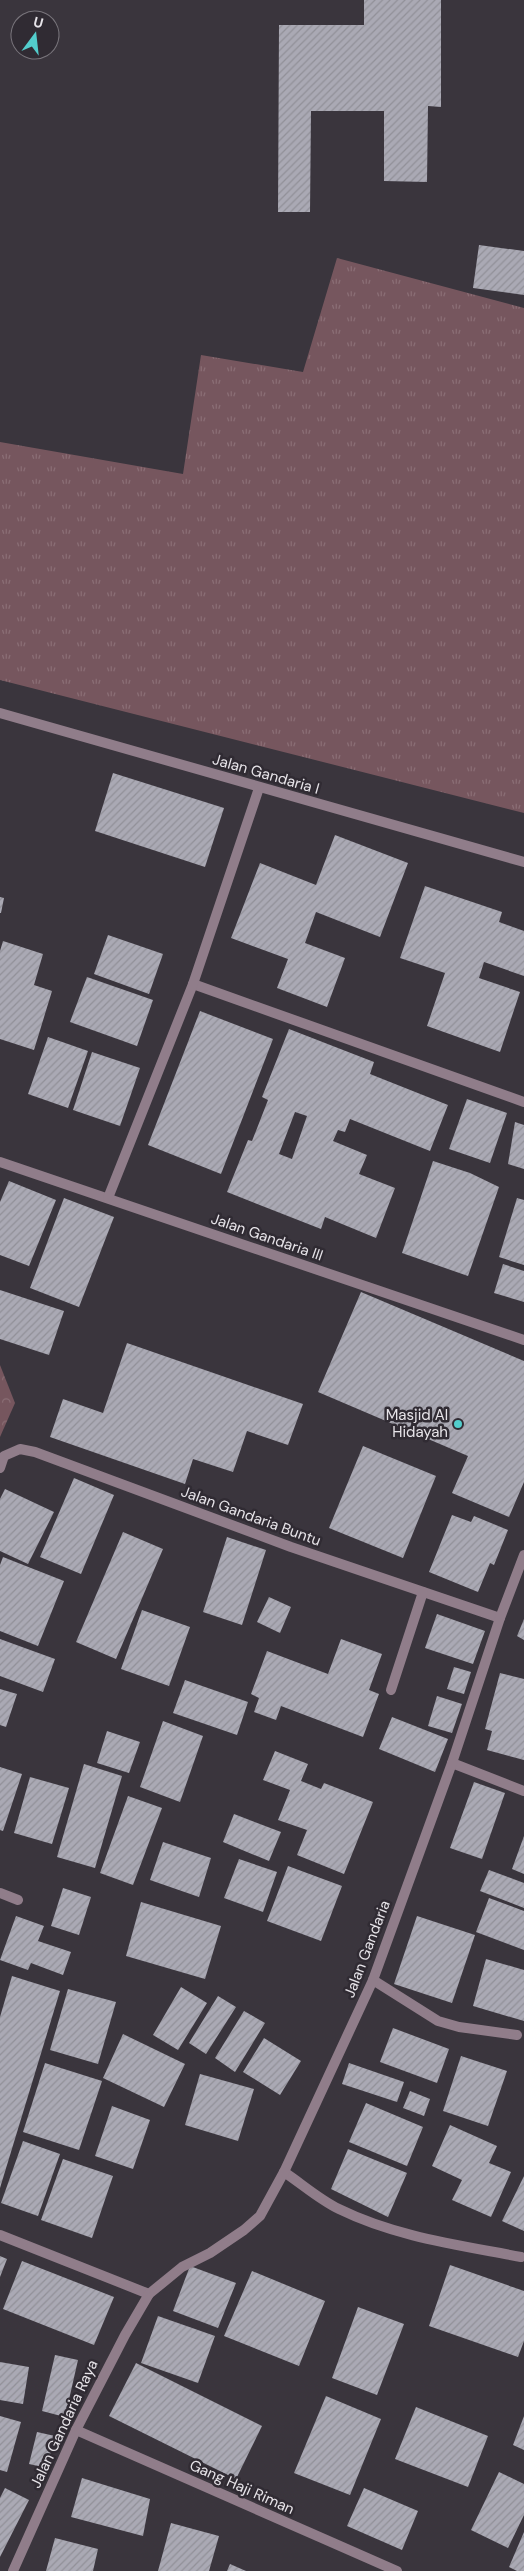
<svg xmlns="http://www.w3.org/2000/svg" width="524" height="2571" font-family="'DM Sans',sans-serif">
	<defs>
		<pattern id="grass-tufts" width="24" height="20" patternUnits="userSpaceOnUse" patternTransform="scale(1.25)"><rect width="24" height="20" fill="#76565e"/><path d="M3 7l-1-3M5 7V3M7 7l1-3M15 17l-1-3M17 17v-4M19 17l1-3" fill="none" stroke="#8a6e75"/></pattern>
		<pattern id="forest-crowns" width="20" height="18" patternUnits="userSpaceOnUse" patternTransform="scale(1.25)"><rect width="20" height="18" fill="#76565e"/><path d="M2 6a3 3 0 1 1 6 0M12 15a3 3 0 1 1 6 0" fill="none" stroke="#8a6e75"/></pattern>
		<pattern id="building-hatch" width="6" height="6" patternUnits="userSpaceOnUse" patternTransform="scale(1.25)"><rect width="6" height="6" fill="#aaa9b4"/><path d="M-1 1l2-2M0 6l6-6M5 7l2-2" fill="none" stroke="#919098"/></pattern>
	</defs>
	<rect width="100%" height="100%" fill="#3a353d"/>
	<path fill="url(#grass-tufts)" d="M337,258L524,308V813L0,680V442L183,474L201,355L303,372Z"/>
	<path fill="url(#forest-crowns)" d="M0,1365L15,1403L0,1437Z"/>
	<g fill="url(#building-hatch)" fill-rule="evenodd">
		<path d="M364,0H441V107L428,106L427,182L384,181V111H311L310,212H278L279,25H364Z"/>
		<path d="M479,245L524,251V295L473,288Z"/>
		<path d="M113,773L224,808L205,867L95,831Z"/>
		<path d="M335,835L408,863L380,937L316,912L305,943L345,958L327,1007L277,988L288,959L231,938L260,863L316,885Z"/>
		<path d="M425,886L502,912L499,922L524,931V976L484,962L479,978L520,992L500,1052L427,1026L445,973L400,958Z"/>
		<path d="M0,897L4,898L1,913H0Z"/>
		<path d="M108,935L163,954L149,994L94,974Z"/>
		<path d="M3,941L43,954L34,985L52,991L34,1050L0,1039V951Z"/>
		<path d="M87,977L153,1000L137,1046L70,1022Z"/>
		<path d="M200,1011L273,1039L221,1174L148,1145Z"/>
		<path d="M289,1029L374,1062L370,1074L448,1105L430,1151L350,1119L345,1132L338,1130L333,1141L367,1155L359,1174L395,1188L376,1238L325,1217L321,1229L227,1192L248,1140L252,1141L268,1100L262,1097ZM295,1112L307,1116L292,1159L279,1154Z"/>
		<path d="M48,1037L88,1051L68,1108L28,1094Z"/>
		<path d="M92,1052L140,1068L120,1126L73,1110Z"/>
		<path d="M467,1099L507,1113L490,1163L449,1149Z"/>
		<path d="M515,1122L524,1125V1169L508,1164Z"/>
		<path d="M433,1161L470,1173L499,1187L468,1276L402,1253Z"/>
		<path d="M9,1181L56,1200L29,1266L0,1255V1202Z"/>
		<path d="M64,1198L114,1217L79,1307L30,1288Z"/>
		<path d="M517,1198L524,1200V1265L499,1257Z"/>
		<path d="M503,1264L524,1271V1302L494,1293Z"/>
		<path d="M0,1290L64,1311L49,1355L0,1339Z"/>
		<path d="M361,1292L524,1361V1482L509,1517L452,1493L468,1456L318,1392Z"/>
		<path d="M127,1343L303,1404L288,1445L247,1431L233,1472L193,1459L185,1484L50,1437L63,1399L103,1413Z"/>
		<path d="M363,1446L436,1476L403,1558L329,1528Z"/>
		<path d="M74,1478L114,1495L81,1574L40,1557Z"/>
		<path d="M5,1489L54,1512L28,1564L0,1551V1499Z"/>
		<path d="M452,1515L471,1522L474,1516L508,1530L494,1565L490,1563L478,1592L429,1572Z"/>
		<path d="M123,1532L163,1549L116,1659L76,1642Z"/>
		<path d="M227,1537L266,1550L242,1625L203,1612Z"/>
		<path d="M3,1557L64,1581L38,1646L0,1631V1565Z"/>
		<path d="M269,1597L291,1607L280,1633L257,1622Z"/>
		<path d="M142,1610L190,1627L169,1686L121,1669Z"/>
		<path d="M437,1614L485,1631L473,1664L425,1648Z"/>
		<path d="M524,1619V1640L517,1636Z"/>
		<path d="M0,1639L55,1659L43,1692L0,1676Z"/>
		<path d="M341,1639L382,1654L369,1690L379,1694L363,1737L281,1706L276,1720L254,1712L259,1698L251,1694L267,1651L328,1674Z"/>
		<path d="M454,1667L471,1672L464,1694L447,1689Z"/>
		<path d="M500,1673L524,1679V1760L487,1750L492,1731L485,1729Z"/>
		<path d="M185,1680L248,1702L237,1735L173,1713Z"/>
		<path d="M0,1689L17,1694L6,1727L0,1725Z"/>
		<path d="M437,1696L462,1704L452,1733L428,1726Z"/>
		<path d="M392,1717L448,1739L435,1772L379,1749Z"/>
		<path d="M163,1721L203,1736L180,1802L140,1787Z"/>
		<path d="M107,1731L140,1742L129,1773L97,1763Z"/>
		<path d="M275,1751L308,1764L301,1781L321,1789L324,1783L373,1802L344,1874L297,1855L307,1830L278,1820L290,1790L263,1780Z"/>
		<path d="M84,1764L122,1776L95,1868L57,1857Z"/>
		<path d="M0,1767L22,1774L3,1831L0,1830Z"/>
		<path d="M30,1777L69,1788L52,1844L14,1833Z"/>
		<path d="M474,1782L505,1793L482,1859L450,1848Z"/>
		<path d="M128,1796L162,1808L133,1885L100,1873Z"/>
		<path d="M234,1814L281,1832L269,1861L223,1842Z"/>
		<path d="M524,1836V1874L512,1869Z"/>
		<path d="M163,1842L211,1858L199,1897L150,1880Z"/>
		<path d="M239,1859L277,1872L263,1912L224,1898Z"/>
		<path d="M288,1866L342,1886L321,1941L267,1921Z"/>
		<path d="M489,1870L524,1883V1908L480,1891Z"/>
		<path d="M63,1888L91,1897L79,1935L51,1926Z"/>
		<path d="M489,1898L524,1911V1950L476,1932Z"/>
		<path d="M141,1902L221,1926L205,1979L126,1956Z"/>
		<path d="M16,1916L44,1926L38,1941L71,1952L63,1975L31,1963L28,1970L0,1960Z"/>
		<path d="M417,1916L475,1935L452,2003L394,1984Z"/>
		<path d="M486,1959L524,1970V2021L473,2006Z"/>
		<path d="M12,1976L60,1991L0,2188V2017Z"/>
		<path d="M181,1987L207,2003L178,2050L153,2035Z"/>
		<path d="M68,1989L116,2002L98,2064L50,2050Z"/>
		<path d="M218,1996L236,2007L206,2054L189,2043Z"/>
		<path d="M244,2011L265,2023L235,2072L215,2058Z"/>
		<path d="M393,2028L449,2049L437,2083L380,2062Z"/>
		<path d="M123,2034L185,2064L164,2107L103,2078Z"/>
		<path d="M264,2038L301,2061L280,2095L243,2072Z"/>
		<path d="M461,2056L507,2071L488,2126L443,2111Z"/>
		<path d="M45,2063L102,2081L79,2150L23,2132Z"/>
		<path d="M349,2063L404,2082L397,2102L342,2084Z"/>
		<path d="M200,2074L254,2089L238,2141L185,2125Z"/>
		<path d="M410,2091L430,2099L424,2116L403,2108Z"/>
		<path d="M366,2103L423,2127L407,2166L349,2142Z"/>
		<path d="M112,2106L150,2120L133,2169L95,2156Z"/>
		<path d="M450,2125L497,2146L489,2163L511,2172L491,2217L452,2200L462,2180L432,2166Z"/>
		<path d="M23,2141L60,2154L38,2216L1,2203Z"/>
		<path d="M348,2149L407,2173L388,2217L331,2189Z"/>
		<path d="M63,2159L113,2176L92,2238L41,2220Z"/>
		<path d="M524,2176V2231L502,2221Z"/>
		<path d="M0,2256L7,2259L0,2277Z"/>
		<path d="M22,2261L114,2297L94,2345L3,2309Z"/>
		<path d="M450,2265L524,2291V2341L518,2357L429,2326Z"/>
		<path d="M190,2266L236,2283L218,2328L173,2311Z"/>
		<path d="M252,2271L325,2301L299,2366L224,2336Z"/>
		<path d="M358,2307L404,2324L377,2395L332,2378Z"/>
		<path d="M158,2316L215,2336L198,2383L141,2363Z"/>
		<path d="M55,2355L78,2360L65,2417L42,2411Z"/>
		<path d="M0,2362L29,2367L23,2404L0,2400Z"/>
		<path d="M136,2363L262,2426L236,2479L109,2416Z"/>
		<path d="M326,2396L381,2419L350,2495L294,2473Z"/>
		<path d="M416,2407L488,2436L468,2487L395,2459Z"/>
		<path d="M0,2416L21,2422L7,2472L0,2470Z"/>
		<path d="M524,2416V2450L513,2445Z"/>
		<path d="M37,2432L55,2436L47,2468L29,2464Z"/>
		<path d="M499,2472L524,2484V2515L508,2548L471,2530Z"/>
		<path d="M82,2478L150,2499L143,2536L71,2517Z"/>
		<path d="M5,2488L29,2500L0,2557V2498Z"/>
		<path d="M364,2488L418,2511L402,2550L347,2526Z"/>
		<path d="M171,2523L219,2536L209,2571H158Z"/>
		<path d="M524,2532V2571H517L509,2567Z"/>
		<path d="M55,2538L98,2549L93,2571H46Z"/>
		<path d="M230,2564L246,2571H227Z"/>
	</g>
	<g fill="none" stroke-linecap="round" stroke-linejoin="round">
		<g stroke="#907d8a" stroke-width="10">
			<path d="M0,713L524,862"/>
			<path d="M193,984L524,1102"/>
			<path d="M0,1162L524,1340"/>
			<path d="M108,1198L193,984L259,788"/>
			<path d="M0,1468L4,1456L20,1449L35,1452L291,1547L500,1618"/>
			<path d="M391,1690L423,1592"/>
			<path d="M452,1763L524,1791"/>
			<path d="M0,1893L18,1900"/>
			<path d="M373,1980L438,2021L459,2027L517,2035"/>
			<path d="M284,2172C302,2184 320,2200 339,2209C396,2237 459,2245 521,2257"/>
			<path d="M0,2235L149,2294"/>
			<path d="M76,2430L397,2571"/>
			<path d="M13,2571L76,2430L125,2335L149,2294L182,2267L210,2253L244,2230L260,2216L284,2172L373,1980L452,1763L500,1618L524,1555"/>
		</g>
	</g>
	<circle fill="#52cdcc" stroke="#302b33" stroke-width="2" cx="458" cy="1424" r="5"/>
	<g text-anchor="middle" stroke-width="5" stroke-linejoin="round" paint-order="stroke">
		<g font-size="15" fill="#e7e4e9" stroke="#302b33">
			<text transform="translate(266 774) rotate(16)" y="5">Jalan Gandaria I</text>
			<text transform="translate(267 1237) rotate(19)" y="5">Jalan Gandaria III</text>
			<text transform="translate(251 1516) rotate(20)" y="5">Jalan Gandaria Buntu</text>
			<text transform="translate(367 1949) rotate(-69)" y="5">Jalan Gandaria</text>
			<text transform="translate(64 2424) rotate(-65)" y="5">Jalan Gandaria Raya</text>
			<text transform="translate(242 2487) rotate(24)" y="5">Gang Haji Riman</text>
		</g>
		<g font-size="15" fill="#e7e4e9" stroke="#302b33" text-anchor="end">
			<text x="448" y="1420">Masjid Al<tspan x="448" dy="17">Hidayah</tspan></text>
		</g>
	</g>
	<g transform="translate(35 35) rotate(15)"><circle r="24" fill="#302b33" stroke="#79757c"/>
	<path d="M0-4L9 19L0 12L-9 19Z" fill="#52cdcc"/>
	<text y="-8" font-size="14" font-weight="bold" text-anchor="middle" fill="#e7e4e9">U</text>
	</g>
</svg>
